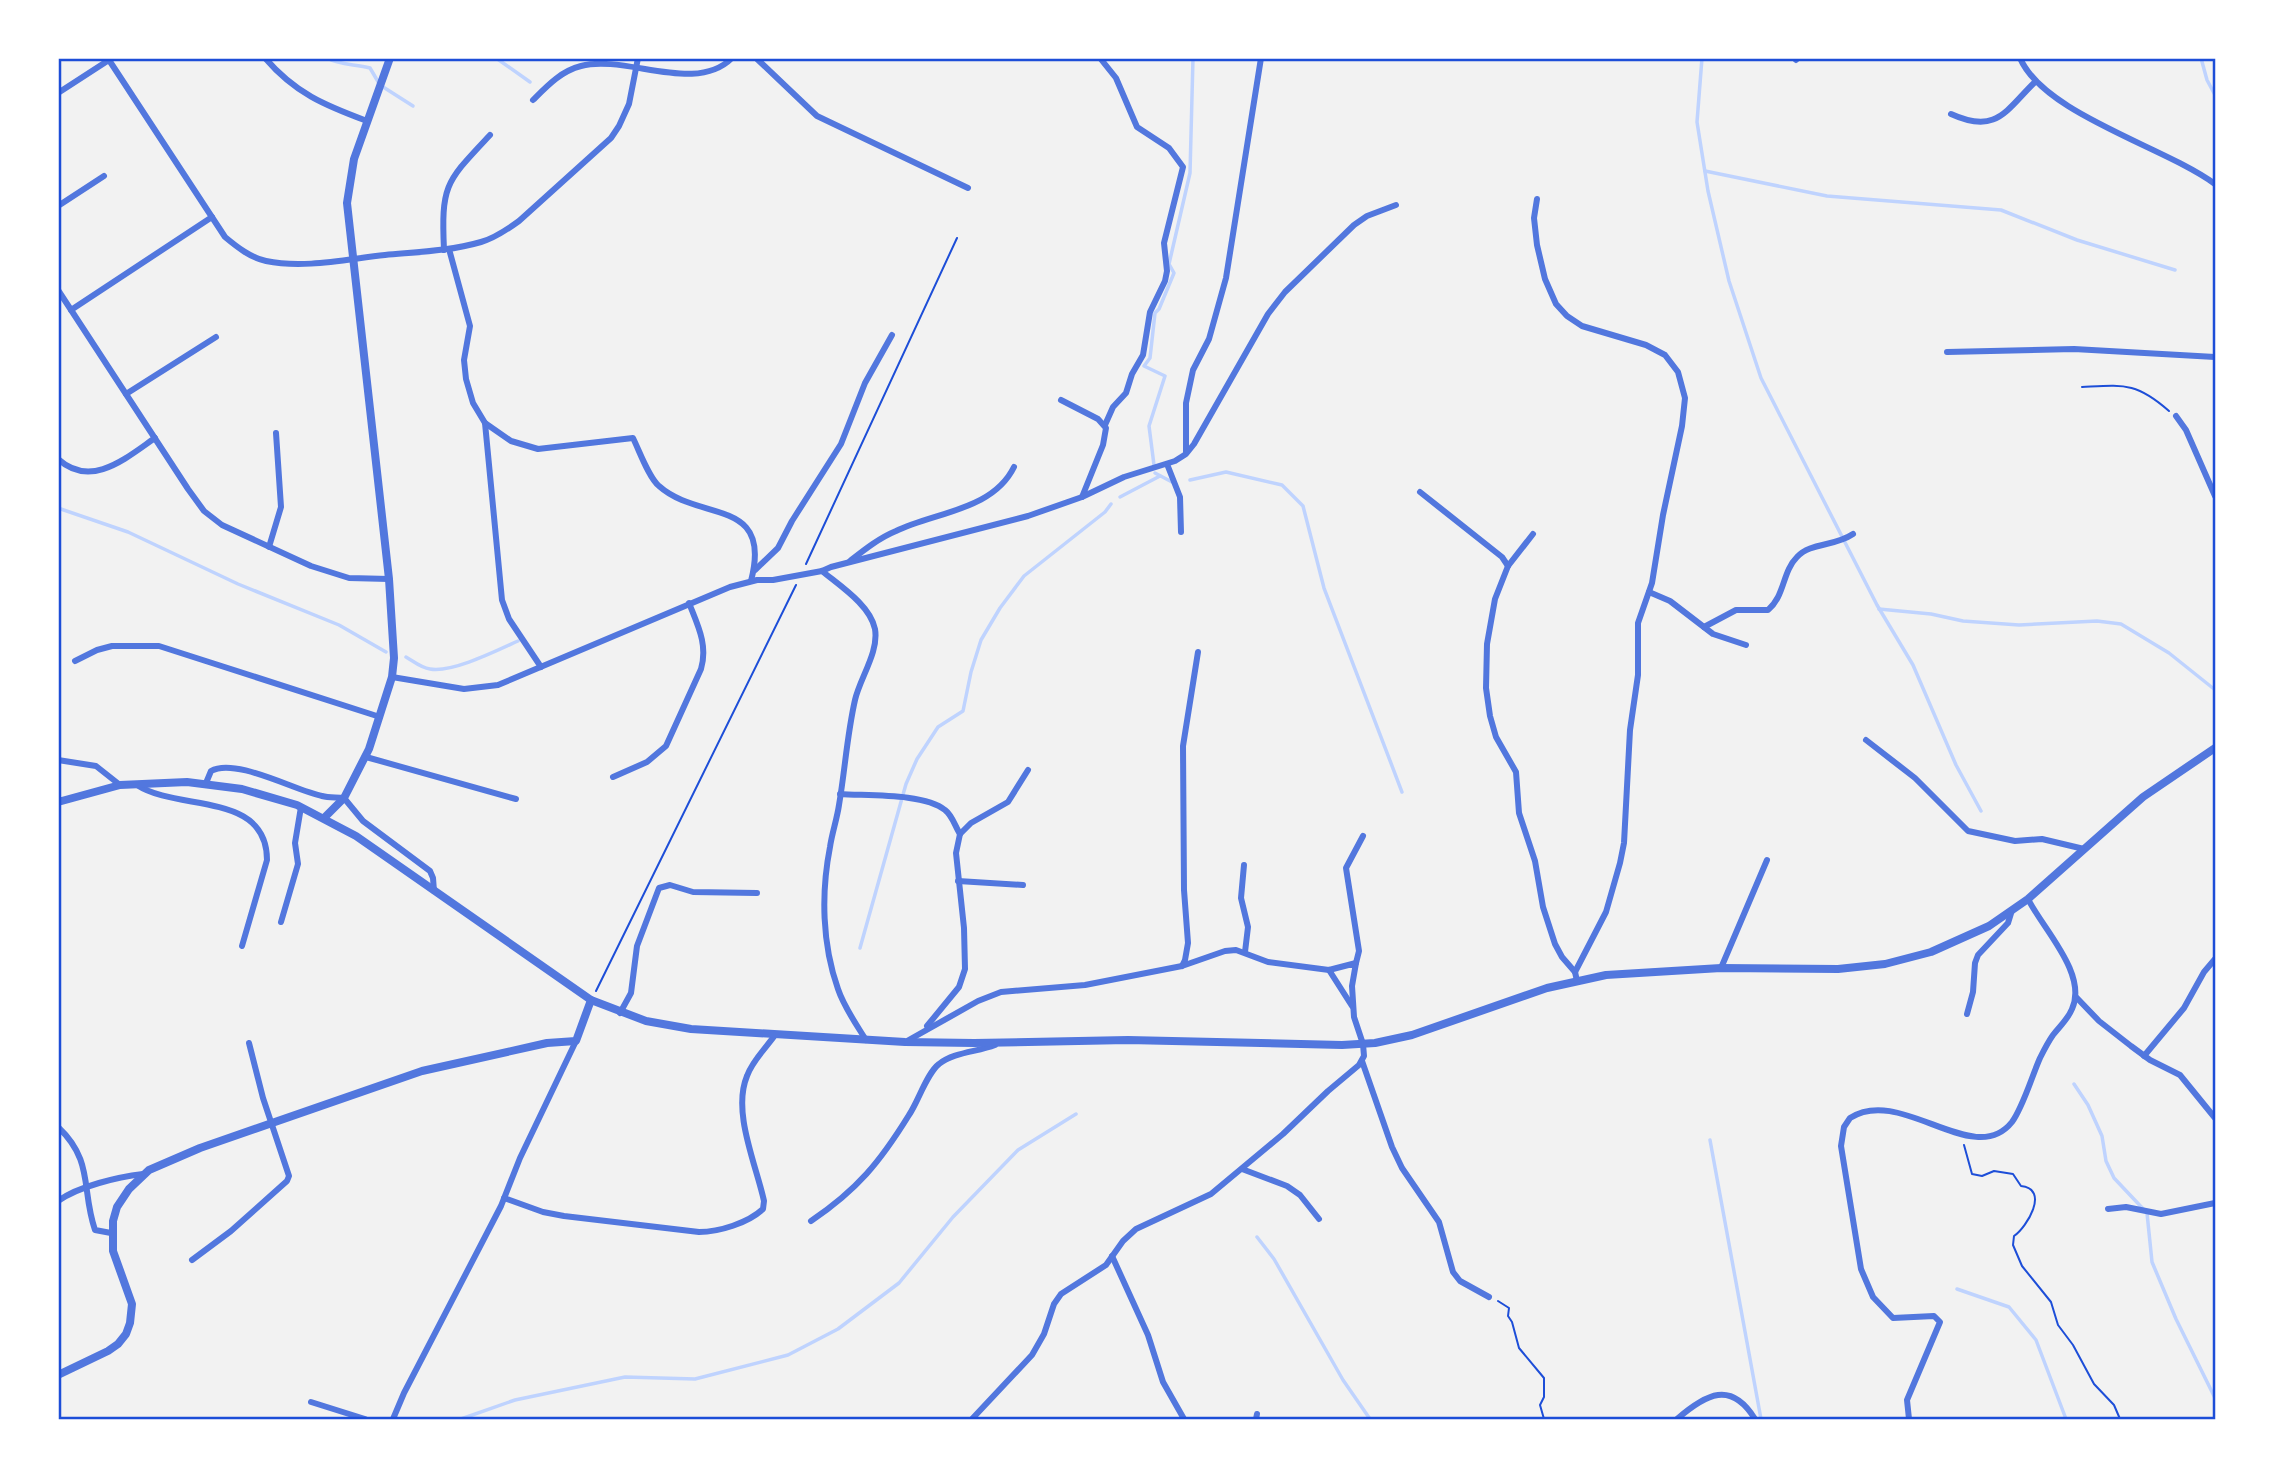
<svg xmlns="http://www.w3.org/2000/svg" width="2273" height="1477" font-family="Mulish,sans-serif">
	<rect width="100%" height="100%" fill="#f2f2f2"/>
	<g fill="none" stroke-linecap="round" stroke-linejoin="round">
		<g stroke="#bfd3fe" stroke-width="3.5">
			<path d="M327,58C339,65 355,64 370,68L380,85L413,106"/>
			<path d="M496,58L530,82"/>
			<path d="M1702,58L1697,122L1708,191L1729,281L1761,378L1877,605L1913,665L1956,765L1981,811"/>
			<path d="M2201,58L2207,80L2215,95"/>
			<path d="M1705,171L1827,196L2001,210L2077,240L2175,270"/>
			<path d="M1154,465L1149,426L1165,376L1144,366L1150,358L1155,313L1159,309L1174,273L1169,264L1190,173L1193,58"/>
			<path d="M1155,473L1172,482"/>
			<path d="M1190,480L1226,472L1282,485L1303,506L1324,588L1402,792"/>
			<path d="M1120,497L1160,476"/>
			<path d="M58,508L128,532L238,584L339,625L386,652"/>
			<path d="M1879,609L1931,614L1963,621L2019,625L2097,621L2121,624L2169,653L2214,689"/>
			<path d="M406,657C413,661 421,668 430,669C452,673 496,651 518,641"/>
			<path d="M860,948L906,784L917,759L938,727L963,711L971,672L981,640L1000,608L1024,576L1105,512L1111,504"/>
			<path d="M2074,1084L2088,1105L2102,1136L2106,1161L2114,1178L2147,1213L2152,1262L2176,1319L2215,1398"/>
			<path d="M1710,1140L1761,1419"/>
			<path d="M1257,1237L1274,1259L1343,1380L1370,1419"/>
			<path d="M1957,1289L2009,1307L2036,1340L2066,1419"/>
			<path d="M461,1419L515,1400L625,1377L695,1379L788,1355L838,1329L899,1283L953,1217L1018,1150L1076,1114"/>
		</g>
		<g stroke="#1d4ed8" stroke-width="2">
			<path d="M2082,387C2124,385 2136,382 2169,411"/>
			<path d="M806,564L957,238"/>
			<path d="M596,991L796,585"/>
			<path d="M1964,1145L1972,1174L1982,1176L1994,1171L2013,1174L2021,1186C2050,1189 2027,1227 2014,1236L2013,1245L2022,1266L2051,1302L2058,1325L2073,1345L2094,1384L2114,1405L2120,1419"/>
			<path d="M1498,1301L1509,1308L1508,1316L1512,1322L1519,1348L1544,1378V1397L1540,1405L1544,1419"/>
		</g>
		<g stroke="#5277de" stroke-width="6">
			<path d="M265,58C295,93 324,105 367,121"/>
			<path d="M756,58L817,116L968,188"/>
			<path d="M1100,58L1116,78L1137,127L1169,148L1183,167L1164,243L1167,271L1165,281L1150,312L1143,355L1132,374L1126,393L1113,407L1105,425"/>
			<path d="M2020,58C2044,114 2165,147 2215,184"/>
			<path d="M109,60L225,237C237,247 251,258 266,261C304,269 347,259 385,255C417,252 450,251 481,242C495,238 508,229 519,221L611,138L619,126L629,104L638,58"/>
			<path d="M1796,60L1798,58"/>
			<path d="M58,93L112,58"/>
			<path d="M533,100C547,86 561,71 581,66C626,54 695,95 732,58"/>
			<path d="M1951,114C1997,135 2006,110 2035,82"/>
			<path d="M1537,199L1534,218L1537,245L1545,279L1556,304L1567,316L1582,326L1646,345L1665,355L1678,372L1685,398L1682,426L1663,515L1652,583L1638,623V675L1630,730L1624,843L1620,863L1606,912L1575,972"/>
			<path d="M58,206L104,176"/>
			<path d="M449,249L470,326L464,360L466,379L473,403L485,423L511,441L538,449L633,438C639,450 649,478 659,486C699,522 773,497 751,581"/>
			<path d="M444,250C441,184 446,182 490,135"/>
			<path d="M58,290L188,489L204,511L222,525L311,566L349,578L389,579"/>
			<path d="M71,310L212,217"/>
			<path d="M1947,352L2074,349L2215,357"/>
			<path d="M126,394L216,337"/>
			<path d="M1061,400L1098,419L1106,428L1103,445L1082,497"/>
			<path d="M2176,416L2186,430L2215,496"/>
			<path d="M485,423L502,600L509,619L541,667"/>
			<path d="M1186,452V403L1193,370L1209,339L1226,278L1261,58"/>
			<path d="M58,459C91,489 126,458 155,438"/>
			<path d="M1167,464L1180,497L1181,532"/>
			<path d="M1420,492L1502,557L1508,566"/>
			<path d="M1533,534L1508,566L1495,599L1487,644L1486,688L1490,716L1496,737L1516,772L1519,813L1535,861L1543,907L1555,944L1562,957L1575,972L1577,981"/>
			<path d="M269,547L281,507L276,433"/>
			<path d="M850,561C864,550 879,538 896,531C936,512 993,510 1014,467"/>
			<path d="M755,570L778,548L792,521L841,444L865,383L892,335"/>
			<path d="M822,571C840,586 870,605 875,629C879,652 860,678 855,700C847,735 845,770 839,805C837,819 832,833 830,847C821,893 822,944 838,989C844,1007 856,1024 866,1040"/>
			<path d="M1649,592L1670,601L1713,634L1746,645"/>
			<path d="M1704,627L1736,610H1768C1785,596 1782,572 1797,557C1811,542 1834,547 1853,534"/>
			<path d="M75,661L97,650L112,646H159L380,717"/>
			<path d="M392,677L464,689L498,685L730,587L757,580H773L822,571L831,567L1028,516L1082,497L1124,477L1175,461L1186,454L1194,444L1268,314L1285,292L1354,225L1367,216L1396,205"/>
			<path d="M1866,740L1915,778L1968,831L2015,841L2042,839L2084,849"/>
			<path d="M366,757L516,799"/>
			<path d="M58,760L96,766L120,785"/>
			<path d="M613,777L647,762L666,746L701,669C708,645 698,626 689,603"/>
			<path d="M206,783L211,771C235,757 296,791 322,796C329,798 337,797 344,798L363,821L430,871L433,878L434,891"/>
			<path d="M137,785C178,812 267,791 267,860L242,946"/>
			<path d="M840,794C867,796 924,793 945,810C952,815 955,826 960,834"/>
			<path d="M1244,865L1241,898L1248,927L1245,952"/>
			<path d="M958,881L1023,885"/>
			<path d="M281,922L298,864L295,843L301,807"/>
			<path d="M1356,963L1359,951L1346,868L1363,836"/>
			<path d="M1182,966L1185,960L1188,943L1184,890L1183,746L1198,652"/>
			<path d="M1721,968L1767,860"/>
			<path d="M1329,970L1352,1006"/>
			<path d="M2076,997L2099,1021L2131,1046L2150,1060L2180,1075L2215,1118"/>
			<path d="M620,1013L631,993L637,946L659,888L670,885L693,892L757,893"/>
			<path d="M1967,1014L1973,992L1975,963L1978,955L2008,923L2012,910"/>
			<path d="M927,1026L959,987L965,969L964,928L956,853L960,834L971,823L1008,802L1028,770"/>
			<path d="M907,1041L978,1001L1001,992L1085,985L1182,966L1225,951L1236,950L1268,962L1329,970L1356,963L1352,986L1354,1017L1363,1044L1364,1056L1359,1065L1328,1091L1283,1134L1211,1194L1136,1229L1123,1241L1106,1265L1061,1294L1054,1304L1044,1334L1032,1355L972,1419"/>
			<path d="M2144,1056L2184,1008L2204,972L2215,959"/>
			<path d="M1362,1061L1392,1147L1402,1168L1439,1222L1453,1272L1460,1281L1489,1297"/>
			<path d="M58,1127C94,1161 81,1189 95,1230L111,1233"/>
			<path d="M1242,1169L1287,1186L1300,1195L1319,1219"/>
			<path d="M504,1198L543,1212L564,1216L699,1232C719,1232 748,1223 763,1209L764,1201C756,1164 732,1112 747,1076C752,1061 766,1048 775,1035"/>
			<path d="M58,1201C79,1186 118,1177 143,1174"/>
			<path d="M2108,1209L2126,1207L2161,1214L2215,1203"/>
			<path d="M811,1221C857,1190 880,1162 909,1115C918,1102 927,1073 939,1064C954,1052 977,1052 995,1045"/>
			<path d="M1112,1256L1148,1335L1163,1382L1184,1419"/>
			<path d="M192,1260L231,1231L287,1181L289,1176L263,1098L249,1043"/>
			<path d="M311,1402L365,1419"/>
			<path d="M393,1419L404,1393L501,1206L520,1158L576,1041"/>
			<path d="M1256,1419L1257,1414"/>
			<path d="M1677,1419C1706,1394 1731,1380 1755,1419"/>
			<path d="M1909,1419L1907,1400L1940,1322L1934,1316L1893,1318L1873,1297L1861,1269L1841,1146L1844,1127L1850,1118C1901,1085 1974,1170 2012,1122C2023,1107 2032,1076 2040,1058C2044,1050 2048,1042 2053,1035C2060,1026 2068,1019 2072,1009C2088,974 2043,929 2028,899"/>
		</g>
		<g stroke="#5277de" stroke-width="8">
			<path d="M58,802L120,785L187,782L242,789L297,805L356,836L591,1000L646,1021L691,1029L905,1042L974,1043L1128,1040L1342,1045L1375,1043L1412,1035L1547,988L1606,975L1721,968L1838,969L1885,964L1931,952L1989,926L2028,899L2143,797L2215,748"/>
			<path d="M324,818L344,798L369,749L392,677L394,658L389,579L347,203L354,159L390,58"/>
			<path d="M58,1375L108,1351L118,1344L126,1334L130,1323L132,1304L113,1251V1221L117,1207L129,1189L149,1170L200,1148L422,1071L547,1043L576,1041L591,1000"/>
		</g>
	</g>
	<rect width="2273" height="1477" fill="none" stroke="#ffffff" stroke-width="119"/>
	<rect x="60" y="60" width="2154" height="1358" fill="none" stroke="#1d4ed8" stroke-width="2.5"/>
</svg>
